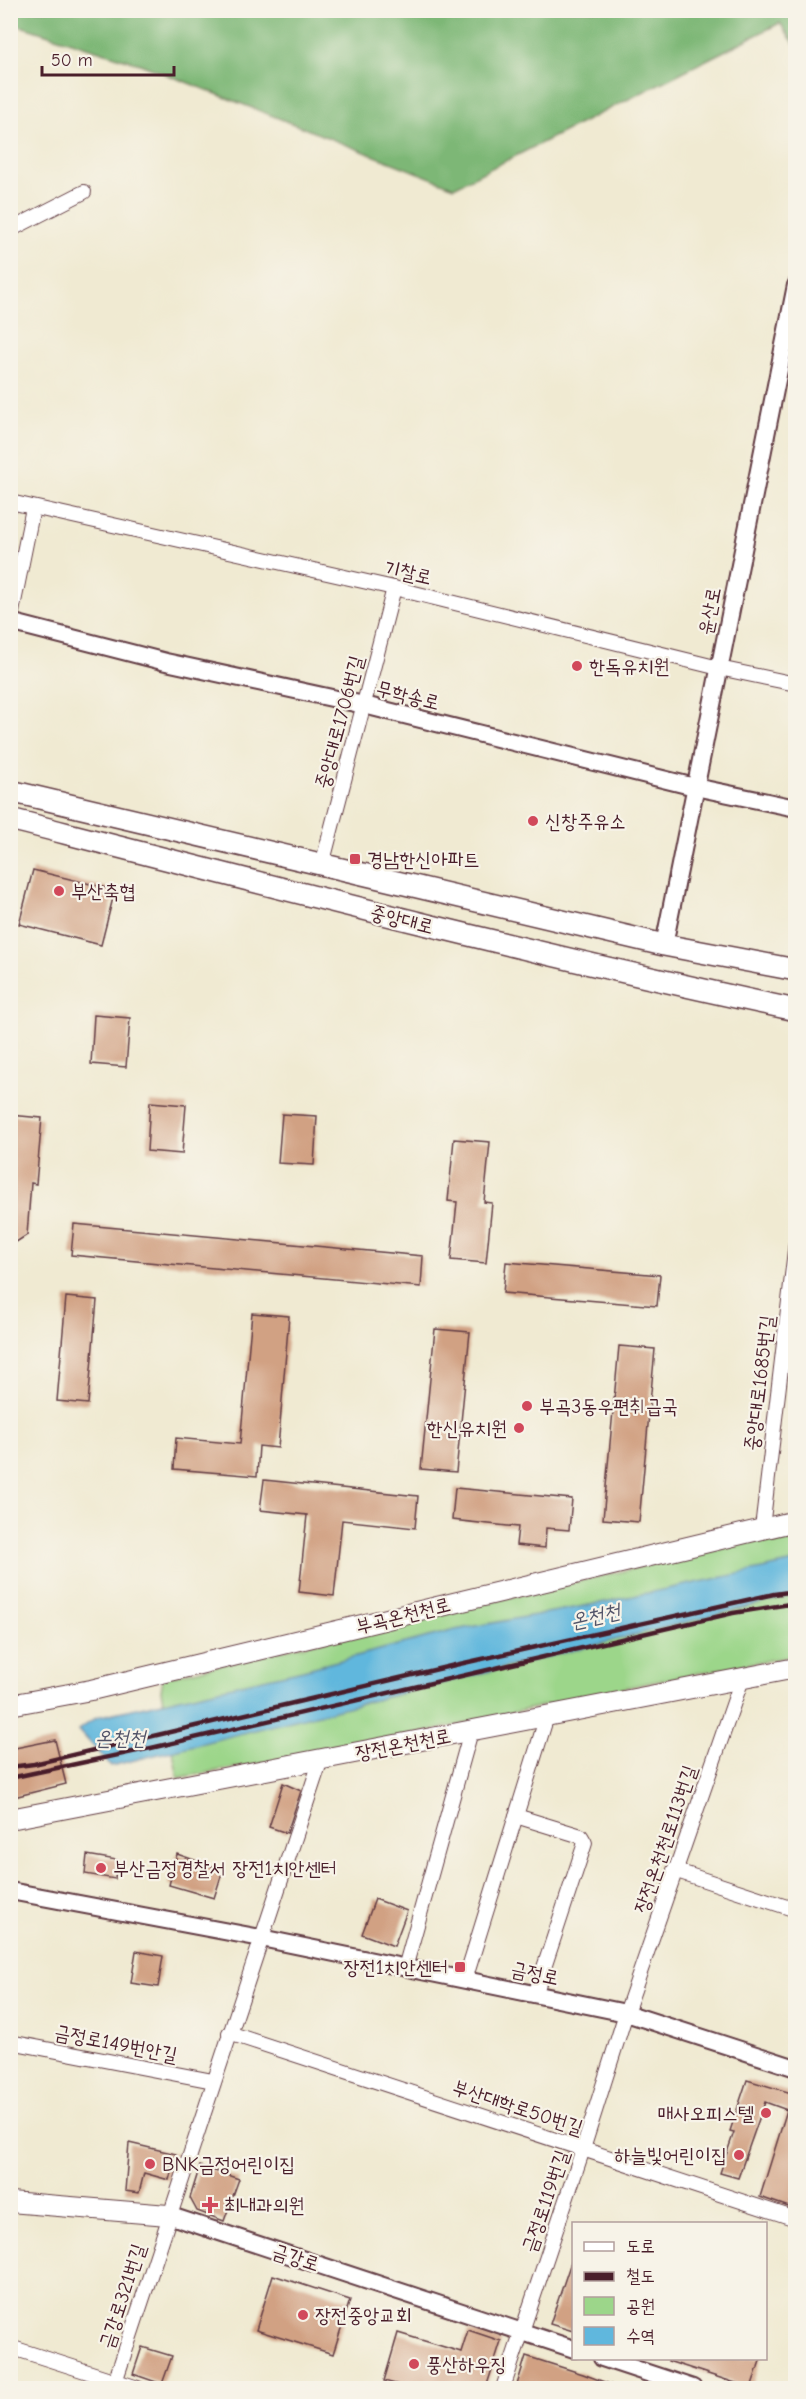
<svg xmlns="http://www.w3.org/2000/svg" width="806" height="2399" font-family="'Comic Neue','Poor Story',sans-serif">
	<rect width="100%" height="100%" fill="#f7f3e8"/>
	<filter id="ink" filterUnits="userSpaceOnUse"><feTurbulence type="fractalNoise" baseFrequency=".0167" numOctaves="2"/><feDisplacementMap in="SourceGraphic" scale="12" xChannelSelector="R" yChannelSelector="G"/><feConvolveMatrix kernelMatrix="1 2 1 2 8 2 1 2 1" color-interpolation-filters="sRGB"/></filter>
	<filter id="wash" filterUnits="userSpaceOnUse"><feTurbulence type="fractalNoise" baseFrequency=".008" numOctaves="4" result="noise"/><feDisplacementMap in="SourceGraphic" scale="24" xChannelSelector="R" yChannelSelector="G"/><feGaussianBlur stdDeviation="1.35" result="paint"/><feColorMatrix in="noise" values="0 0 0 0 0 0 0 0 0 0 0 0 0 0 0 0 0 1.4 0 .05"/><feComposite in="paint" operator="in"/></filter>
	<g filter="url(#wash)">
		<rect width="100%" height="100%" fill="#f0ead2"/>
		<path fill="#9cd68a" stroke="#737a5a" stroke-width="1.5" d="M795,1533V1656C667,1676 541,1707 414,1735C336,1752 256,1764 178,1778L161,1691L163,1678L743,1543Z"/>
		<path fill="#7db776" stroke="#646b50" stroke-width="1.5" d="M11,10H795L796,46L780,23L454,187L140,64L11,23Z"/>
		<path fill="#60b7dd" stroke="#556b84" stroke-width="1.5" d="M795,1562V1595L111,1766L79,1730L97,1717L303,1670L455,1630L595,1604Z"/>
		<g id="blocks">
			<g fill="#d1a183">
				<path d="M33,870L115,890L101,945L19,924Z"/>
				<path d="M94,1015L130,1018L126,1067L91,1064Z"/>
				<path d="M150,1102L186,1105L182,1154L147,1151Z"/>
				<path d="M282,1114L317,1116L314,1165L278,1163Z"/>
				<path d="M10,1115L42,1118L36,1184L31,1183L27,1235L10,1246Z"/>
				<path d="M454,1139L490,1142L484,1202L492,1203L486,1263L451,1260L457,1202L448,1201Z"/>
				<path d="M74,1224L423,1256L421,1287L71,1255Z"/>
				<path d="M506,1262L660,1275L657,1306L503,1293Z"/>
				<path d="M66,1297L97,1300L88,1404L57,1401Z"/>
				<path d="M252,1313L289,1316L278,1448L259,1446L257,1476L174,1469L176,1438L240,1444Z"/>
				<path d="M435,1329L470,1332L456,1472L421,1469Z"/>
				<path d="M619,1346L655,1349L639,1522L603,1519Z"/>
				<path d="M264,1480L418,1496L415,1528L342,1520L334,1596L299,1592L307,1515L260,1510Z"/>
				<path d="M455,1488L572,1499L569,1530L546,1528L545,1548L516,1545L518,1527L452,1520Z"/>
				<path d="M55,1740L66,1784L10,1798V1749Z"/>
				<path d="M283,1783L301,1791L287,1833L269,1827Z"/>
				<path d="M177,1854L223,1870L214,1898L169,1885Z"/>
				<path d="M87,1855L117,1860L115,1879L85,1874Z"/>
				<path d="M375,1899L407,1911L394,1946L362,1934Z"/>
				<path d="M136,1951L163,1956L158,1987L131,1983Z"/>
				<path d="M747,2080L795,2094V2187L789,2207L760,2197L787,2110L765,2102L738,2178L720,2173L734,2132L730,2131Z"/>
				<path d="M129,2143L176,2154L169,2180L144,2173L139,2193L125,2191Z"/>
				<path d="M200,2166L239,2179L224,2221L197,2211L190,2198Z"/>
				<path d="M571,2262H573V2331L550,2324Z"/>
				<path d="M273,2275L350,2300L333,2354L256,2330Z"/>
				<path d="M468,2330L501,2341L486,2388H410L384,2381L398,2333L461,2352Z"/>
				<path d="M142,2347L172,2356L162,2384L133,2374Z"/>
				<path d="M526,2356L583,2374L615,2386V2388H516Z"/>
				<path d="M669,2358H761L751,2388L668,2361Z"/>
			</g>
		</g>
	</g>
	<g filter="url(#ink)">
		<use href="#blocks" fill-opacity="0" stroke="#633d44" stroke-width="1.5"/>
		<g fill="none" stroke-linecap="round" stroke-linejoin="round">
			<defs>
				<g id="minor">
					<path d="M10,230L84,192"/>
					<path d="M10,502L394,588L719,668L796,684"/>
					<path d="M10,622L33,508"/>
					<path d="M322,865L394,588"/>
					<path d="M762,1528L796,1242"/>
					<path d="M516,1816L581,1836L585,1843L535,1995"/>
					<path d="M674,1870L796,1910"/>
					<path d="M405,1968L471,1731"/>
					<path d="M465,1980L547,1716"/>
					<path d="M229,2033L796,2219"/>
					<path d="M10,2042L213,2081"/>
					<path d="M10,2347L138,2388"/>
					<path d="M113,2388L321,1759"/>
					<path d="M503,2388L583,2149L626,2013L742,1679"/>
				</g>
				<g id="tertiary">
					<path d="M10,622L166,662L364,705L695,787L796,808"/>
					<path d="M664,945L796,285"/>
					<path d="M10,1891L261,1938L626,2013L796,2068"/>
					<path d="M168,2215L574,2349"/>
					<path d="M602,2358L693,2388"/>
				</g>
				<g id="secondary">
					<path d="M10,1705L91,1690L796,1521"/>
					<path d="M10,1819L796,1668"/>
					<path d="M10,2202L168,2215"/>
				</g>
				<g id="primary">
					<path d="M10,791L664,945L796,970"/>
					<path d="M10,819C271,886 532,954 796,1010"/>
				</g>
			</defs>
			<use href="#minor" stroke="#633d44" stroke-width="16"/>
			<use href="#tertiary" stroke="#633d44" stroke-width="20"/>
			<use href="#secondary" stroke="#633d44" stroke-width="22"/>
			<use href="#primary" stroke="#633d44" stroke-width="24"/>
			<use href="#minor" stroke="#fff" stroke-width="14"/>
			<use href="#tertiary" stroke="#fff" stroke-width="16"/>
			<use href="#secondary" stroke="#fff" stroke-width="20"/>
			<use href="#primary" stroke="#fff" stroke-width="21"/>
			<g stroke="#4a1f2b" stroke-width="4.5">
				<path d="M10,1767L34,1764L455,1665L774,1594L796,1591"/>
				<path d="M10,1778L151,1748L733,1613L796,1603"/>
			</g>
		</g>
	</g>
	<g fill="#d1495b" stroke="#f7f3e8" stroke-width="2">
		<circle cx="577" cy="666" r="6"/>
		<circle cx="533" cy="821" r="6"/>
		<rect x="349" y="853" width="12" height="12" rx="3"/>
		<circle cx="59" cy="891" r="6"/>
		<circle cx="527" cy="1406" r="6"/>
		<circle cx="519" cy="1428" r="6"/>
		<circle cx="101" cy="1868" r="6"/>
		<rect x="454" y="1961" width="12" height="12" rx="3"/>
		<circle cx="766" cy="2113" r="6"/>
		<circle cx="739" cy="2155" r="6"/>
		<circle cx="150" cy="2164" r="6"/>
		<path d="M207 2196h6v6h6v6h-6v6h-6v-6h-6v-6h6z"/>
		<circle cx="303" cy="2315" r="6"/>
		<circle cx="414" cy="2364" r="6"/>
	</g>
	<g text-anchor="middle" stroke-width="4.5" stroke-linejoin="round" paint-order="stroke">
		<g font-size="20" fill="#4a1f2b" stroke="#f7f3e8">
			<text transform="translate(408 572) rotate(13)" y="7">기찰로</text>
			<text transform="translate(709 611) rotate(-79)" y="7">윤산로</text>
			<text transform="translate(408 695) rotate(14)" y="7">무학송로</text>
			<text transform="translate(339 722) rotate(-75)" y="7">중앙대로1706번길</text>
			<text transform="translate(402 919) rotate(14)" y="7">중앙대로</text>
			<text transform="translate(759 1383) rotate(-83)" y="7">중앙대로1685번길</text>
			<text transform="translate(403 1615) rotate(-14)" y="7">부곡온천천로</text>
			<text transform="translate(403 1744) rotate(-11)" y="7">장전온천천로</text>
			<text transform="translate(665 1839) rotate(-71)" y="7">장전온천천로113번길</text>
			<text transform="translate(535 1973) rotate(12)" y="7">금정로</text>
			<text transform="translate(116 2043) rotate(11)" y="7">금정로149번안길</text>
			<text transform="translate(518 2107) rotate(18)" y="7">부산대학로50번길</text>
			<text transform="translate(545 2201) rotate(-71)" y="7">금정로119번길</text>
			<text transform="translate(296 2257) rotate(18)" y="7">금강로</text>
			<text transform="translate(122 2296) rotate(-72)" y="7">금강로321번길</text>
		</g>
		<g font-size="20" fill="#4a1f2b" stroke="#f7f3e8" text-anchor="start">
			<text x="589" y="673">한독유치원</text>
			<text x="545" y="828">신창주유소</text>
			<text x="367" y="866">경남한신아파트</text>
			<text x="71" y="898">부산축협</text>
			<text x="539" y="1413">부곡3동우편취급국</text>
			<text x="507" y="1435" text-anchor="end">한신유치원</text>
			<text x="113" y="1875">부산금정경찰서 장전1치안센터</text>
			<text x="448" y="1974" text-anchor="end">장전1치안센터</text>
			<text x="754" y="2120" text-anchor="end">매사오피스텔</text>
			<text x="727" y="2162" text-anchor="end">하늘빛어린이집</text>
			<text x="162" y="2171">BNK금정어린이집</text>
			<text x="224" y="2212">최내과의원</text>
			<text x="315" y="2322">장전중앙교회</text>
			<text x="426" y="2371">풍산하우징</text>
		</g>
		<g font-size="21" font-style="italic" fill="#525469" stroke="#f7f3e8">
			<text transform="translate(595 1616) rotate(-13)" y="7">온천천</text>
			<text x="120" y="1745">온천천</text>
		</g>
	</g>
	<rect width="806" height="2399" fill="none" stroke="#f7f3e8" stroke-width="36"/>
	<rect x="572" y="2222" width="195" height="138" fill="#f7f3e8" stroke="#b29e9c" stroke-width="1.5"/>
	<rect x="584" y="2242" width="30" height="9" fill="#ffffff" stroke="#b29e9c" stroke-width="1.5"/>
	<text x="626" y="2252" font-size="18" fill="#4a1f2b">도로</text>
	<rect x="584" y="2272" width="30" height="9" fill="#4a1f2b" stroke="#b29e9c" stroke-width="1.5"/>
	<text x="626" y="2282" font-size="18" fill="#4a1f2b">철도</text>
	<rect x="584" y="2297" width="30" height="18" fill="#9cd68a" stroke="#b29e9c" stroke-width="1.5"/>
	<text x="626" y="2312" font-size="18" fill="#4a1f2b">공원</text>
	<rect x="584" y="2327" width="30" height="18" fill="#60b7dd" stroke="#b29e9c" stroke-width="1.5"/>
	<text x="626" y="2342" font-size="18" fill="#4a1f2b">수역</text>
	<path d="M42 66v9h132v-9" fill="none" stroke="#4a1f2b" stroke-width="3"/>
	<text x="51" y="66" font-size="18" fill="#4a1f2b" stroke="#f7f3e8" stroke-width="4.5" paint-order="stroke">50 m</text>
</svg>
